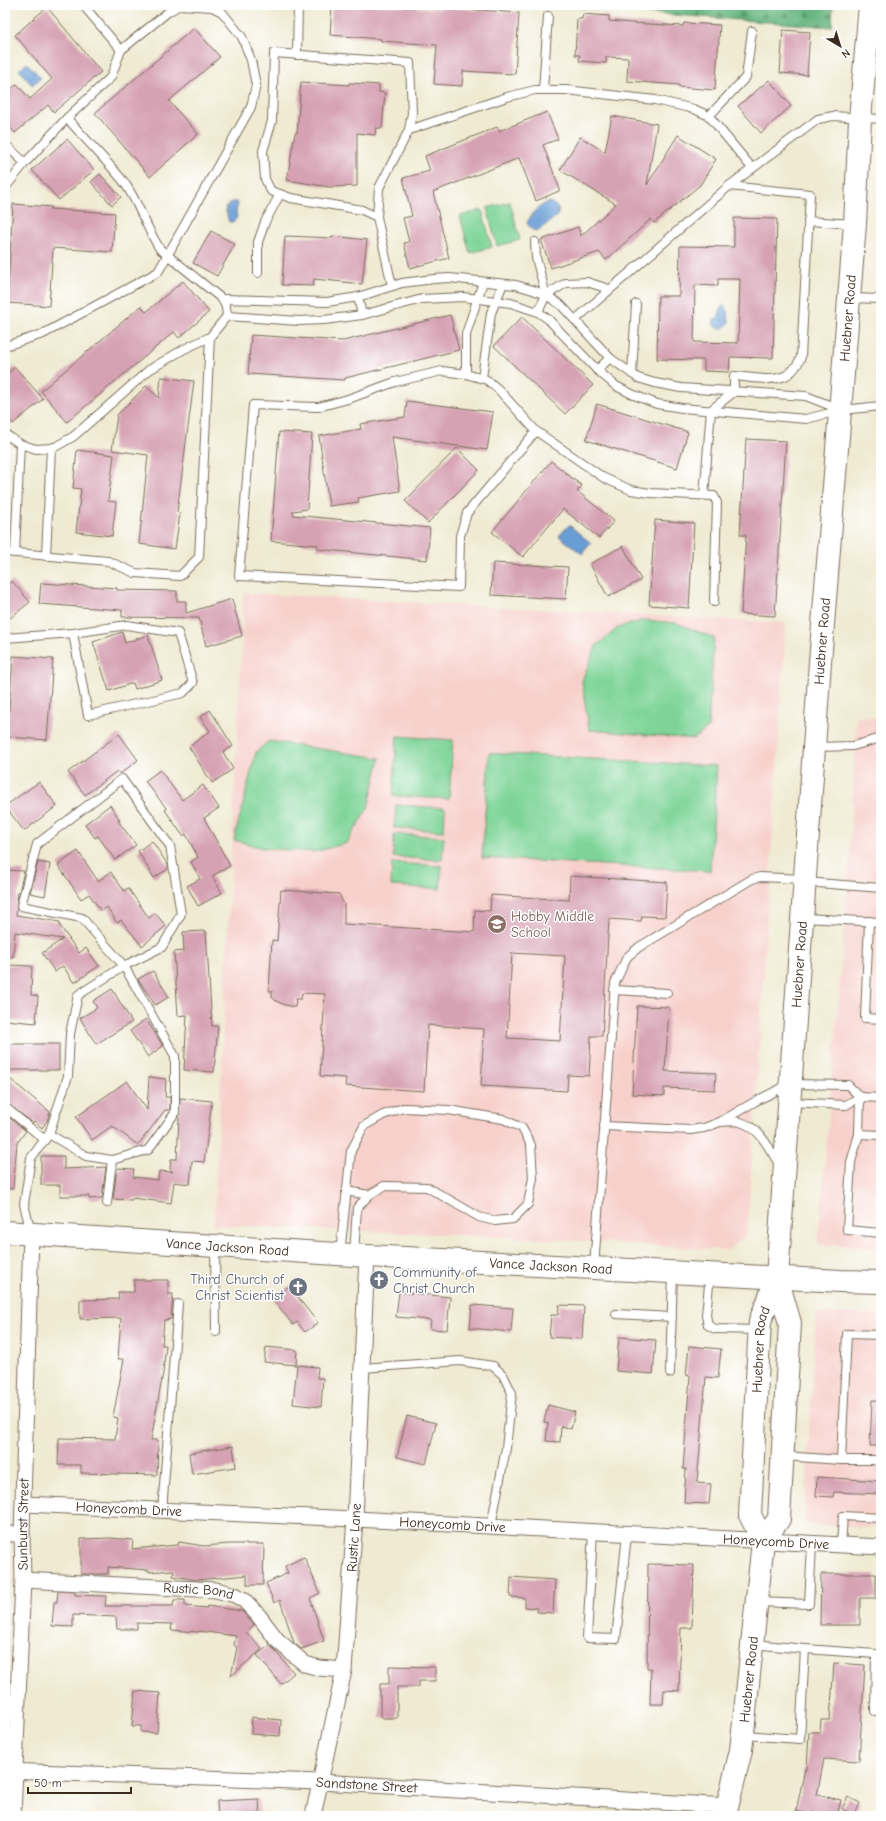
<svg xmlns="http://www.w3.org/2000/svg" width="886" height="1821" font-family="'Comic Neue',sans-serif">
	<defs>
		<pattern id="forest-firs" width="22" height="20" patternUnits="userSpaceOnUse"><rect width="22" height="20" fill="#66b680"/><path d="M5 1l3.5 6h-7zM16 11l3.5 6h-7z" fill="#559468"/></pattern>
	</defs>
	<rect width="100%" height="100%" fill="#fff"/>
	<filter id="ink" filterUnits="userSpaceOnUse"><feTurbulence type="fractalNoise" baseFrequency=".025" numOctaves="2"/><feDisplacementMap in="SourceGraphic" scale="8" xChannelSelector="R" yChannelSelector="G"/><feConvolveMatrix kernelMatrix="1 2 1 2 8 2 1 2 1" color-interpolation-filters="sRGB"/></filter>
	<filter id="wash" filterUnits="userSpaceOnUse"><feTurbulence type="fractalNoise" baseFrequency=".012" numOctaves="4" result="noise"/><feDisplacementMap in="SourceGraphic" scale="16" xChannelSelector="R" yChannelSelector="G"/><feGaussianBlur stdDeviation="0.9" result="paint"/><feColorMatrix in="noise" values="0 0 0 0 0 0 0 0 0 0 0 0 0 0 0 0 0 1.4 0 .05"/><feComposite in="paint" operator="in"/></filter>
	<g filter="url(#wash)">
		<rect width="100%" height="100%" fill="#efead1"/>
		<g fill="#f7d0cb">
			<path d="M881,326V422H875Z"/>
			<path d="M244,593L786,623L747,1234L728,1250L527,1238L214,1225Z"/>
			<path d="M857,717L881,718V1248L818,1244L848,888Z"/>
			<path d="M816,1313L881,1315V1528L804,1524Z"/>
		</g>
		<path fill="url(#forest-firs)" stroke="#50704f" d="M544,5H833L832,27Z"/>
		<g fill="#7ed498" stroke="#5c7f5b">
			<path d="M510,202L520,240L497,246L487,208Z"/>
			<path d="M482,210L492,247L470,253L460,216Z"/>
			<path d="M645,620L676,623L714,638L708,728L694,739L589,730L582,681L596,646L619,627Z"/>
			<path d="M397,736L453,740L449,799L393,796Z"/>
			<path d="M269,741L380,758L368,808L347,843L314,852L262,848L234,840L256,752Z"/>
			<path d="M489,753L717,766L710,871L482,858Z"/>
			<path d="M396,805L445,808L444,831L394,828Z"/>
			<path d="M394,834L444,837L442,860L393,857Z"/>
			<path d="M392,863L442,866L440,889L391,886Z"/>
		</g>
		<g fill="#699dd5" stroke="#52647a">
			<path d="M27,63L41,78L32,85L19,70Z"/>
			<path d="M232,202H237L238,204L236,211L237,218L233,222H229L225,208Z"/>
			<path d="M550,202L556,206L559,211L557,216C552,220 541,229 536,231L532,230L527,223C531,214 540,204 550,202Z"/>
			<path d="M722,306H724L728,311L729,323L724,328H717L713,325L714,320L718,318Z"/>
			<path d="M569,525L591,543L582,554L559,536Z"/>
		</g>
		<g id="blocks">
			<g fill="#d6a2b3" fill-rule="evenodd">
				<path d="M332,5H376L440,9V7L519,13L515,74L463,71L462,86L434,84L437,45L381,41V39L330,35Z"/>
				<path d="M47,7L101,72L54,112L48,105L15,133L5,122V94L17,84L30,99L52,79L15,35Z"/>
				<path d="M583,14L609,16V21L631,23L683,26L684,23L720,25L715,90L679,87V85L627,81L628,58L606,57V63L579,61L580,55H575L577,19H582Z"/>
				<path d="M194,28L220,57L169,101L198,134L150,177L95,113Z"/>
				<path d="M783,30L810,32L807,75L780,73Z"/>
				<path d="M769,80L791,106L761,133L738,106Z"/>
				<path d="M301,82L349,85V83L379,85V92L385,93L382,128H376L375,135L357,133V186L329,187L287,180L295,133H297Z"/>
				<path d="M547,112L558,139L543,145L559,187V191L536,201L519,158L433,192L449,258L410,268L404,243L409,242L403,218L412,216L403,178L430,171L425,156L497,127L499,131Z"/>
				<path d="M612,116L657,124L647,185L678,135L716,159L700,185L654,223L651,219L606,260L599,252L551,268L541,240L578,227L581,236L616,204L560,170L580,137L605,152Z"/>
				<path d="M67,139L94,170L59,200L32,170Z"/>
				<path d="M100,174L121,197L112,205L91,182Z"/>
				<path d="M13,204L52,207L50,209L115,213L112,252L53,248L49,306L7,303Z"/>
				<path d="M734,218L777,219L773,358L730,357L729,372L704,371V360L657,359L658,296H679L680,246L734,247ZM718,279H740L738,343L694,342L695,285L718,286Z"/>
				<path d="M211,231L235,244L217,276L193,263Z"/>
				<path d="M285,236L333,238V236L367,240L362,284L314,279L313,286L282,285Z"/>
				<path d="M183,281L209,312L179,338L174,332L67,422L41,391L141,306L146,312Z"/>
				<path d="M450,315L459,350L345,378V380L248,374L251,335L343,341Z"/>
				<path d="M522,317L593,385L565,414L494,346Z"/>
				<path d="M15,367L43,399L13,424L5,415V376Z"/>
				<path d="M161,377L194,381L177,512L180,513L175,549L139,544L148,455L112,450L117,415L146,386L159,398Z"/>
				<path d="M407,401L493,412L487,450L392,437L400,491L358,498L359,502L329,506L319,436L361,429L360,424L405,417Z"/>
				<path d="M597,404L688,432L677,468L586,440Z"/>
				<path d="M279,432L312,434L307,509L293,511V515L430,528L427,560L317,549L318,545L271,541Z"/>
				<path d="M746,439L786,441L775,616L741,614L746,535H740Z"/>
				<path d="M457,448L479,470L428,523L405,501Z"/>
				<path d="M77,450L114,455L108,501L116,502L112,536L76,532L81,489L73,488Z"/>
				<path d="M551,461L582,486L577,491L614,521L599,538L563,509L523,557L492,532Z"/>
				<path d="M655,520L694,523L689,608L649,605Z"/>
				<path d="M623,546L641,580L608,597L590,564Z"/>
				<path d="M493,563L568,567L566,599L491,595Z"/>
				<path d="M12,581L30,602L5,622V586Z"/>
				<path d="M41,583L117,588V590L177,591V601H186V613L232,599L242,636L206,646L199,618L122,617V610L39,604Z"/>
				<path d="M122,632L125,643L148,635L162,680L135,689L133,683L109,691L93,642Z"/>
				<path d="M13,656L53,659L47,740L7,737Z"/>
				<path d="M210,710L233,746L223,752L233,769L212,783L189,747L210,731L200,717Z"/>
				<path d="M119,734L138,760L120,774L117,771L85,795L68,772Z"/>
				<path d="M160,770L182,800L203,785L219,808L204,818L230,866L212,876L222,893L198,906L187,886L200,879L191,862L198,857L186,834L183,836L165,810L167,809L145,781Z"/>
				<path d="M39,782L57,806L24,831L5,806Z"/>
				<path d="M110,805L120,820L118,821L136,845L115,860L98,836L95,838L85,824Z"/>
				<path d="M152,841L168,865V869L154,878L138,851Z"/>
				<path d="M78,851L98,881L111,872L124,891L128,888L149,918L155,913L166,926L142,946L121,920L117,923L107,907L101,911L89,894L81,899L58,865Z"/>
				<path d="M38,862L50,864L45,896L30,893Z"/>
				<path d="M5,870L24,871L19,892L18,891L16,915L60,922V926L79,953L86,948L99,966L74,983L63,966L55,972L42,953L63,939L15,932L13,957H5Z"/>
				<path d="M570,876L667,882L665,917L642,916L641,921L609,919L602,1036H591L589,1076L568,1075L567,1091L481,1086L484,1029L428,1025L424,1091L345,1086L346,1078L320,1076L325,994L302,993L301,999H296L295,1007L285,1005L276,1001L272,997V991H269L272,940L277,941L281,890L339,894L344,904V924L474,932L475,910L490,911L491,895L569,900ZM512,953L565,956L560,1041L507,1038Z"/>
				<path d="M206,931L212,1026H218L214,1072L184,1070L187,1015L178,1016L174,952L184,951L183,932Z"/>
				<path d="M6,965L32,966L31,995L38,996L36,1023L5,1020Z"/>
				<path d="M153,971L169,997L155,1005L138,979Z"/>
				<path d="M112,989L132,1022L96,1044L80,1018L97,1008L93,1001Z"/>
				<path d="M637,1006L669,1007L665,1071L716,1073L715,1090L664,1088V1096L632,1094Z"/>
				<path d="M146,1019L163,1046L148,1057L130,1031Z"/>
				<rect x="5" y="1044" width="54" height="26"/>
				<path d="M5,1075L50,1112L47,1121L42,1128L34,1121L33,1123L5,1102Z"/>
				<path d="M149,1077L166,1079L165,1097H170V1110H165L138,1145L112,1126L92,1140L76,1117L127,1081L147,1110Z"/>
				<path d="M180,1098L212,1101L204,1162L192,1161L190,1184L174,1182L171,1203L132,1198V1200L113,1199L117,1168L134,1169L133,1177L158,1180L159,1171L173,1172L170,1169L171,1159H177Z"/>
				<path d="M5,1114L26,1131L17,1143L13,1189L5,1188Z"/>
				<path d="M41,1156H64V1169L106,1167L102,1198L89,1199V1196H60V1185H41Z"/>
				<path d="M134,1280H168V1294H173L171,1319L164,1320L162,1345H166L163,1373L151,1440H158L157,1475L81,1473V1465H58L59,1438L115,1439L118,1418L113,1417L124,1359H118L121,1318L80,1319V1300L119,1299L118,1292H134Z"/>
				<path d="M289,1286L318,1323L305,1332L297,1322L293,1325L273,1299Z"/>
				<path d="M399,1292L450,1297L447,1330L430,1329L431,1320L396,1317Z"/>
				<path d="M472,1305L513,1308L511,1332L470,1328Z"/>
				<path d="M559,1305L584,1306L582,1339L549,1337L551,1315H558Z"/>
				<path d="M619,1337L656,1340L653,1374L616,1371Z"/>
				<path d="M689,1346L721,1349L718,1378L706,1377L697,1483L711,1484L709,1504L684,1503L686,1469H683L690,1376L686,1375Z"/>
				<path d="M266,1347L297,1350L296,1365L264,1362Z"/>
				<path d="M297,1365L318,1367L317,1378H323L321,1407L293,1404Z"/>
				<path d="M872,1400L881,1401V1446H870Z"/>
				<path d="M548,1405L575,1412L571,1429L561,1426L560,1442L546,1441L548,1423L544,1422Z"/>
				<path d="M407,1416L436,1423L426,1464L397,1457Z"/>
				<path d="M233,1446L236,1467L192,1474L189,1453Z"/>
				<path d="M817,1477L881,1481V1494L834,1492L833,1497L816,1496Z"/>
				<path d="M110,1538L133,1540L132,1549L178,1545L179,1542L204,1546L229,1544H264L263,1585H247V1575L197,1580L173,1576L174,1570L149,1572V1570L108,1567V1574H81V1539Z"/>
				<path d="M304,1557L320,1593L310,1598L324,1641L301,1649L294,1643L280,1600L274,1603L266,1583L288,1573L285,1566Z"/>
				<path d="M648,1564L694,1565L692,1628H681L679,1691L664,1690L663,1704H650L651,1668H647Z"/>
				<path d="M821,1574H876V1598H860V1625H820Z"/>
				<path d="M511,1577L555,1580L553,1613L537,1612V1608L525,1607V1598L510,1597Z"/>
				<path d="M58,1591L75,1592V1595L106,1596L105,1606H173L174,1600H185V1606L207,1608L208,1606L242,1611L254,1625L246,1632L262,1649L231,1676L237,1648L234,1645L236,1636L199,1631L198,1632L171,1630L172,1624L137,1623V1629H117L116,1617L73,1615V1627L52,1626L54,1602H57Z"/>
				<path d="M270,1645L294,1673L281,1684L257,1655Z"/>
				<path d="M834,1663L865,1665L859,1761L824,1759L817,1795L841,1800L837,1816L812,1812V1815L796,1811L805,1769L807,1770L809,1732H820L821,1720H830Z"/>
				<path d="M389,1666L435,1667V1681H419V1687H397V1718H380V1684H389Z"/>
				<path d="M135,1691L160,1693L157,1733L141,1732V1726H132Z"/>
				<path d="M252,1717L281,1720L280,1736L251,1734Z"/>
				<path d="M848,1797L860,1803L855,1815L842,1809Z"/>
				<path d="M259,1799L260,1816H218L217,1801Z"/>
			</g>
		</g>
	</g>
	<g filter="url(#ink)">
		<use href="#blocks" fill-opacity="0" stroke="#7a6d5d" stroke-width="1"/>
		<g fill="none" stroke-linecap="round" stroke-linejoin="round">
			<defs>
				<g id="lane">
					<path d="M83,5L121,50"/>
					<path d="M297,55L298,5"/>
					<path d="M543,90L548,16"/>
					<path d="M709,116L746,77L752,31"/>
					<path d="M409,130L507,97L535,90H566L655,100L694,109L709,116L752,168"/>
					<path d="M5,144L25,163"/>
					<path d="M5,188L25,163L67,118C85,139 106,160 124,182C139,203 146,228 160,249L222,299L226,307L227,316L210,337L184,349L149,370L74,436L57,446L51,448L36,449L20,444L5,434"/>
					<path d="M377,217L362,210L291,198L271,191L265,179L263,151L272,121L274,53L410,63L412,113L409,130L379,188L377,217L392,286"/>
					<path d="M808,221L854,224"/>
					<path d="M535,242L536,258L546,295"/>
					<path d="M258,273V242L265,222L280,194"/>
					<path d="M358,297L362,315"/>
					<path d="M850,298L881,299"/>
					<path d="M222,299L327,302L358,297L402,283L434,279L449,278L516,285L533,290L546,295L561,305L610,358L638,378L655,383L681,388L806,396L839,409"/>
					<path d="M538,312L546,295L566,283L587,282L609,289"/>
					<path d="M227,316L299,321L324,320L362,315L422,299L463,297L511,303L538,312L548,319L597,370L616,386L634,395L657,404L682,408L806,419L842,410L881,406"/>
					<path d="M575,320L729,186L818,119L833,116L881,119"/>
					<path d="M5,346L43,334L158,272L251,107L256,85L251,60L242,37L222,12L212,7L180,5L168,12L121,50L111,77L67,118"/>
					<path d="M597,370L610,358"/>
					<path d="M466,374V334L483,282"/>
					<path d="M632,374L636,304"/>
					<path d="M482,378L491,313L503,284"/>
					<path d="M536,431L467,513L460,536L459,587L239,576L253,405L318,407L348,399L395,382L442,371L466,374L487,380L498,389L536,431L604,478L631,490L650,493L714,496L717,503L714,602"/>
					<path d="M704,495L711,410L734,392V376C762,378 789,388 801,357L810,194L729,186"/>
					<path d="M5,552L108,561L135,573L180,576L199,557L210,337"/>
					<path d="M15,553L20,444"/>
					<path d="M46,556L51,448"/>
					<path d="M5,638L73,633L127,625L178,633L193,683L183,693L88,715L73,633"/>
					<path d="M815,747L853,746L881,738"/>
					<path d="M122,779L170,846L181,914L162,947L124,966L82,918L21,906L37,844Z"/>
					<path d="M805,882L881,888"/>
					<path d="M804,918L881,922"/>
					<path d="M869,921L865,1018L881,1019"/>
					<path d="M614,990L667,993"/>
					<path d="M790,1102L846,1105L860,1097L881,1098"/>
					<path d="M5,1107L45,1140"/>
					<path d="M721,1122C727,1122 734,1120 740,1122C760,1127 770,1150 780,1166"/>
					<path d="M604,1126L690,1130L704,1128L720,1122L756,1101L790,1084L848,1085L860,1097L859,1134L851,1162L847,1230L881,1233"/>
					<path d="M49,1134L68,1076L70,1034L78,995L124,966L175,1056V1113L148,1150L112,1160"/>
					<path d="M859,1134L881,1135"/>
					<path d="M346,1191L369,1195"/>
					<path d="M31,1233L24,1204L31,1158L49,1134L86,1156L112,1160L107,1203"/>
					<path d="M215,1246L216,1332"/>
					<path d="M340,1254L351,1151L364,1126L383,1115L403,1108L448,1110L503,1119L522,1128L531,1145L533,1178L528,1204L513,1219L495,1221L479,1217L427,1187L384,1186L369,1195L357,1208L354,1254"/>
					<path d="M594,1267L615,983L627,957L639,947L752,879L760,877L804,879"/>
					<path d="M710,1275L706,1315L708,1325L715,1329L759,1330"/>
					<path d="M616,1314L672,1317"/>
					<path d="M362,1368L460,1361L493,1366L503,1375L512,1393L506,1448L491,1526"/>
					<path d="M670,1373L673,1272"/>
					<path d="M783,1456L841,1460H874L881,1463"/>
					<path d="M841,1460L847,1334L881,1335"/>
					<path d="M162,1511L178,1304"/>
					<path d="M593,1532L587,1638L616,1639L627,1534"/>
					<path d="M841,1545L843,1516L881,1518"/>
					<path d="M757,1602L809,1604L812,1544"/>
					<path d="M805,1649L876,1654L875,1711"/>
					<path d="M744,1735L800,1739L805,1649L753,1644"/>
				</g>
				<g id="street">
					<path id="s1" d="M24,1504L355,1519L881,1547"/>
					<path d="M5,1534H22"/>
					<path id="s2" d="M23,1580L216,1590L235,1595L244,1600L258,1615L277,1640L305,1664L319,1668L344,1670"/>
					<path id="s3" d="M5,1771L320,1782L727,1806"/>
					<path id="s4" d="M13,1816L23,1580L22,1534L31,1233"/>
					<path id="s5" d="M313,1816L344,1670L355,1519L367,1256"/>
				</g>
				<g id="secondary">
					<path id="s6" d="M5,1232L367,1256L841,1281L881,1282"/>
				</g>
				<g id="primary">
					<path id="s7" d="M763,1541L750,1515L760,1321L777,1278L820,662L855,224L860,119L870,5"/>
					<path id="s8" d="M725,1816L741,1750L763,1541L779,1519L790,1323L777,1278"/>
				</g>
			</defs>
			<use href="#lane" stroke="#7a6d5d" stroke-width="10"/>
			<use href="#street" stroke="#7a6d5d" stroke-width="17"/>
			<use href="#secondary" stroke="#7a6d5d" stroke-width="24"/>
			<use href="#primary" stroke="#7a6d5d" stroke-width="24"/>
			<use href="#lane" stroke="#fff" stroke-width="8"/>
			<use href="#street" stroke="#fff" stroke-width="15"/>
			<use href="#secondary" stroke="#fff" stroke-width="22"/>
			<use href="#primary" stroke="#fff" stroke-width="22"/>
		</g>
	</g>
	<defs>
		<symbol id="school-disc" viewBox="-11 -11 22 22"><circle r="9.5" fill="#8d6e63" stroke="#fff"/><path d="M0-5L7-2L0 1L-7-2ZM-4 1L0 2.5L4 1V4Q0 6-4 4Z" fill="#fff"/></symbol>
		<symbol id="church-disc" viewBox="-11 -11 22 22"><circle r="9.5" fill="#6b7280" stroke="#fff"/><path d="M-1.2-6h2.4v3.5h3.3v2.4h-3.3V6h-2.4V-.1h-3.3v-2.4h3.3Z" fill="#fff"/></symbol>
	</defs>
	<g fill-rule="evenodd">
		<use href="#school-disc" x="486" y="913" width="22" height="22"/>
		<use href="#church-disc" x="368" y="1269" width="22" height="22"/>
		<use href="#church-disc" x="287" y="1276" width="22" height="22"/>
	</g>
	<g text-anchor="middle" stroke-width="3" stroke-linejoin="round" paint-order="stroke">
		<g font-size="14" fill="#3b2a1e" stroke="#fff">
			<text dy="5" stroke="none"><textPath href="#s7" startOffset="1232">Huebner Road</textPath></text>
			<text dy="5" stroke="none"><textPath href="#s7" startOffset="908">Huebner Road</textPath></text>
			<text dy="5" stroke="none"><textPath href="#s7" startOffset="584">Huebner Road</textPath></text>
			<text dy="5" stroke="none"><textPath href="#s6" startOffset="223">Vance Jackson Road</textPath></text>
			<text dy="5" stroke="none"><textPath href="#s6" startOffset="547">Vance Jackson Road</textPath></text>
			<text dy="5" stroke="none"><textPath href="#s7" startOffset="195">Huebner Road</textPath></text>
			<text dy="5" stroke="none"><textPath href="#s1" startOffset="105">Honeycomb Drive</textPath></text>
			<text dy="5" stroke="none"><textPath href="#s1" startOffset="429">Honeycomb Drive</textPath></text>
			<text dy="5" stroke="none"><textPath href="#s4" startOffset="292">Sunburst Street</textPath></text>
			<text dy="5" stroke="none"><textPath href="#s5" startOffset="282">Rustic Lane</textPath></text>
			<text dy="5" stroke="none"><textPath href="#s1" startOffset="753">Honeycomb Drive</textPath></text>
			<text dy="5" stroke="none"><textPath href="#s2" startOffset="176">Rustic Bond</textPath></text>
			<text dy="5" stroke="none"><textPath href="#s8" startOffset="139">Huebner Road</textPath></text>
			<text dy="5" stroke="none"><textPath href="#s3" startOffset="362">Sandstone Street</textPath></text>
		</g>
		<g font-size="14" fill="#785e54" stroke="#fff" text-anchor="start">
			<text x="511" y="921">Hobby Middle<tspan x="511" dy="16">School</tspan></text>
		</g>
		<g font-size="14" fill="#5b616d" stroke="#fff" text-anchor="start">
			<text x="393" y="1277">Community of<tspan x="393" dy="16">Christ Church</tspan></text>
			<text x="284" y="1284" text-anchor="end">Third Church of<tspan x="284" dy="16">Christ Scientist</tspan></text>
		</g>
	</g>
	<rect width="886" height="1821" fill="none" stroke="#fff" stroke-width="20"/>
	<g transform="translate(840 46) rotate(142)" stroke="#ffffff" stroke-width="3" paint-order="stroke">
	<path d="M0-3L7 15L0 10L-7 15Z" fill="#3b2a1e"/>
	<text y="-6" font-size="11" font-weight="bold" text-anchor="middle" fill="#3b2a1e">N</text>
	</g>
	<path d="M28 1787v6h103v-6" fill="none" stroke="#3b2a1e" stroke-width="2"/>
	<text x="34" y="1787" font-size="12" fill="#3b2a1e" stroke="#ffffff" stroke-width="3" paint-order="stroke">50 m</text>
</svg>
